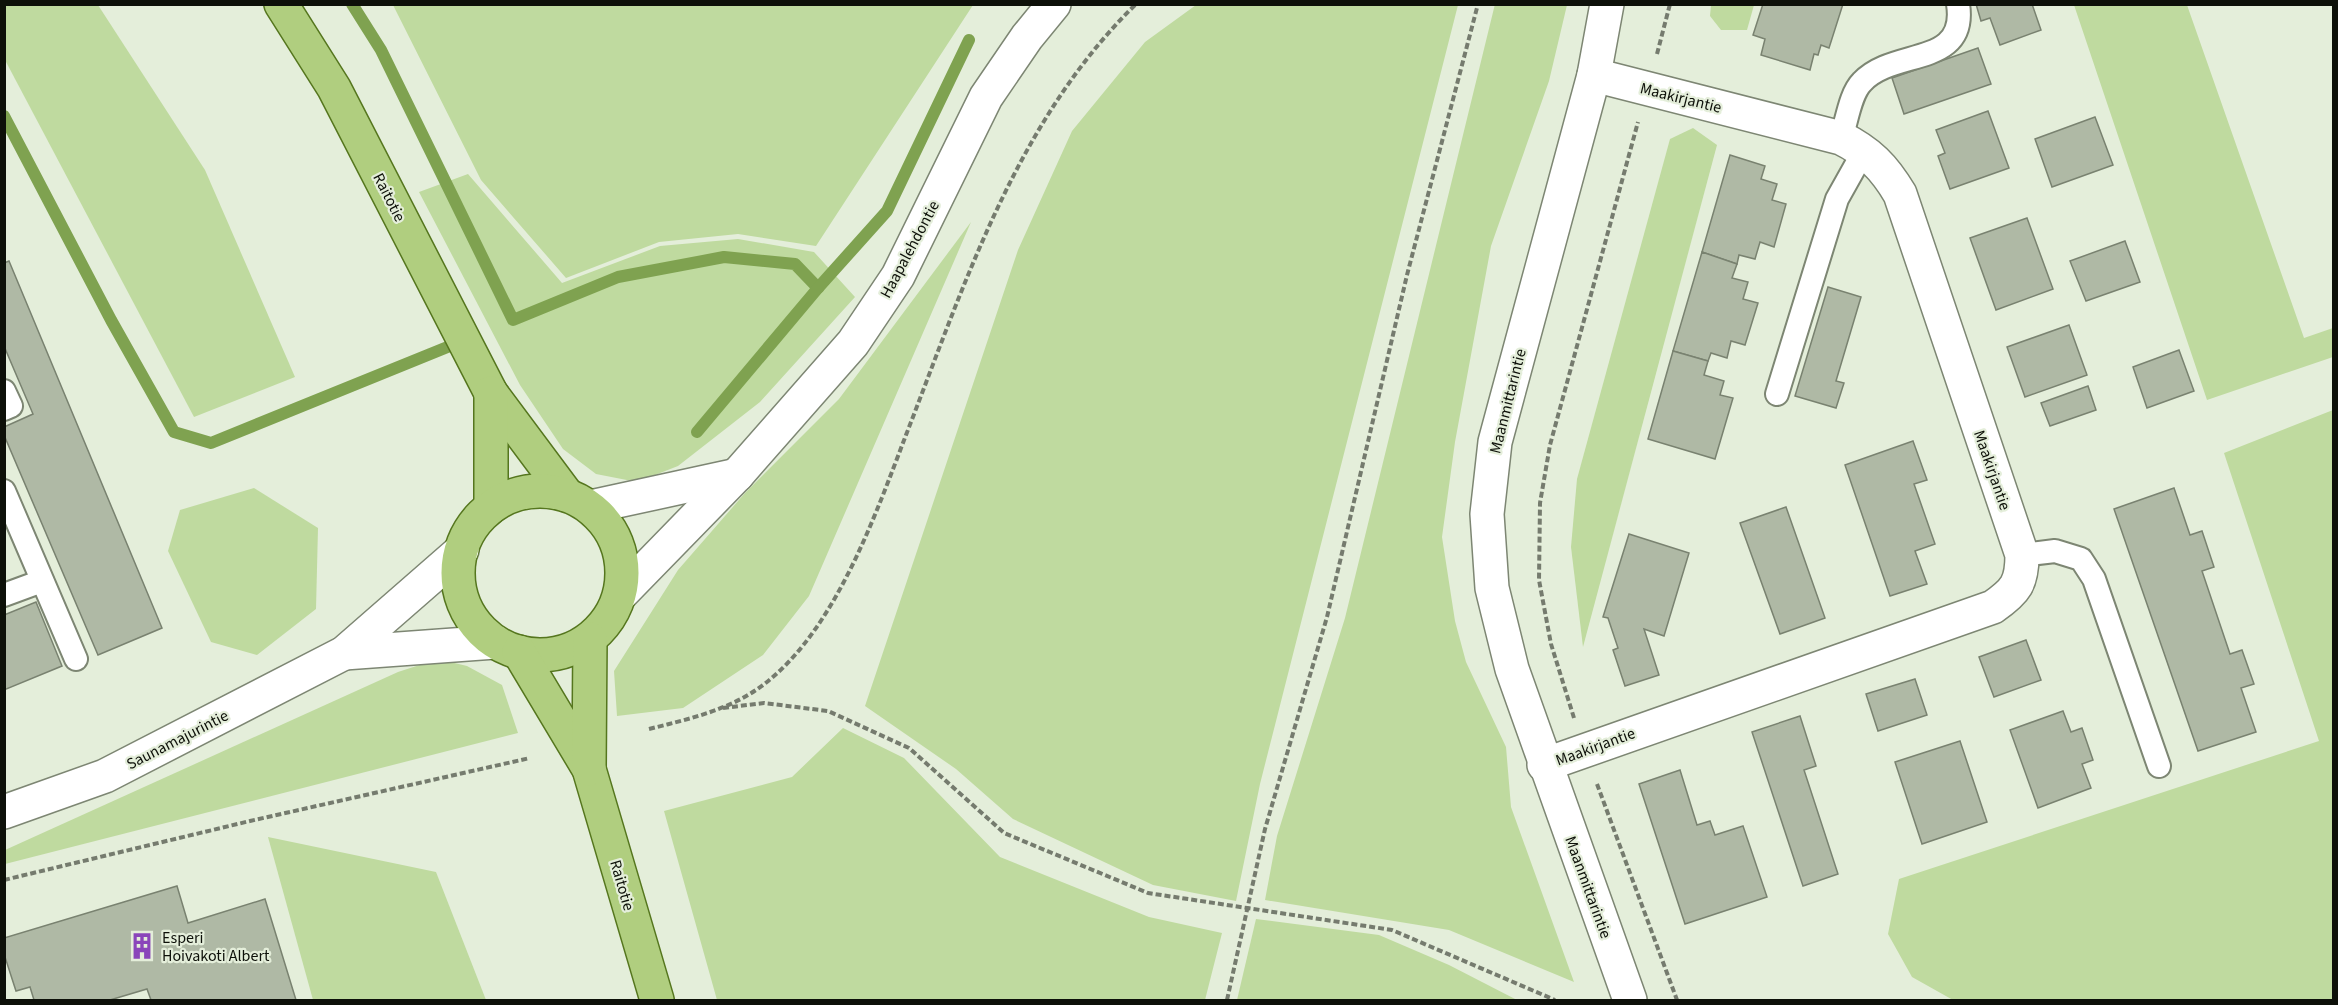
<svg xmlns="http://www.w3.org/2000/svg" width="2338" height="1005" font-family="'Source Sans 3',sans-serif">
	<rect width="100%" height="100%" fill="#e4eeda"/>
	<g fill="#bfda9f">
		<path d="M1495,4L1567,5L1549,81L1491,246L1455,442L1442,537L1455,621L1466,662L1506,747L1511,807L1574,982L1449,930L1265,900L1277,836L1345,618Z"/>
		<path d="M4,5H98L205,170L295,377L194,417L5,60Z"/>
		<path d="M393,5H973L816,246L738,234L659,242L566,278L481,180Z"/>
		<path d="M1196,5H1458L1260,784L1236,901L1153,885L1013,819L956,769L865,706L1018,250L1072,131L1145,42Z"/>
		<path d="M1711,5H1754L1747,30H1721L1710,16Z"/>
		<path d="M2074,5H2187L2304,338L2333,328V357L2207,400Z"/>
		<path d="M1693,128L1717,145L1583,647L1571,547L1577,479L1670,139Z"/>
		<path d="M468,174L562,283L660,246L738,239L814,252L855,297L760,402L678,466L637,482L596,474L563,449L520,385L419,192Z"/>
		<path d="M971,222L809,596L763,655L683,708L617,716L614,671L678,570L745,493L839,399Z"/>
		<path d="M2333,410V1000H1953L1912,977L1888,934L1899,879L2319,741L2224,453Z"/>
		<path d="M254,488L318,528L316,609L257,655L211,642L168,551L180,510Z"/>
		<path d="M438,659L467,666L502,685L518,733L5,864V850L398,672Z"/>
		<path d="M843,728L904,758L1000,857L1149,917L1222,933L1205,1000H717L664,811L792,777Z"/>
		<path d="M268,837L436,872L486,1000H313Z"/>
		<path d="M1256,919L1379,935L1449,965L1517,1000H1237Z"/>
	</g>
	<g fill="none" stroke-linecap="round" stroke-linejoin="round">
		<g stroke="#7fa250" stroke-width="12">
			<path d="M352,4L381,50L513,320L618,277L724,257L795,264L818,288"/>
			<path d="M4,116L111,320L174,432L211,443L450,346"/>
			<path d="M697,432L818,288L887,211L969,40"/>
		</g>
	</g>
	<g fill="#afb9a5" stroke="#798270" stroke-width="1.5">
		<path d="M1763,4H1843L1829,48L1821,45L1818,55L1814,54L1810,70L1761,55L1765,39L1753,35Z"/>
		<path d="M1976,4H2032L2041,30L2000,45L1990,18L1981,21Z"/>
		<path d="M1978,48L1991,84L1904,114L1892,78Z"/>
		<path d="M1988,111L2009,168L1950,189L1938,156L1945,153L1936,130Z"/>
		<path d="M2095,117L2113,165L2052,187L2035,139Z"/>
		<path d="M1730,155L1765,166L1761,179L1777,184L1772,200L1786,204L1774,247L1760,242L1755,259L1739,255L1737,264L1702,252Z"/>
		<path d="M2027,218L2053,289L1996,310L1970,238Z"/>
		<path d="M2125,241L2140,282L2086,301L2070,261Z"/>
		<path d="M1702,252L1737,264L1732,278L1748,282L1743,299L1758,303L1745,345L1731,341L1727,358L1711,353L1708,361L1673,351Z"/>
		<path d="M9,261L162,628L98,655L4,435V427L33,414L4,346V263Z"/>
		<path d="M1828,287L1861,297L1836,381L1844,383L1836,408L1795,396Z"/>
		<path d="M2069,325L2087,375L2025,397L2007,347Z"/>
		<path d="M2179,350L2194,391L2147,408L2133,367Z"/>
		<path d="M1673,351L1708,361L1704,375L1724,381L1720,395L1733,398L1715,459L1648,439Z"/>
		<path d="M2088,386L2096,410L2050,426L2041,403Z"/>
		<path d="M1913,441L1927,480L1914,484L1935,544L1915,551L1927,584L1890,596L1845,465Z"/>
		<path d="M2174,488L2190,535L2202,531L2214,567L2202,571L2230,654L2242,650L2254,684L2241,688L2256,732L2198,751L2114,509Z"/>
		<path d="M1786,507L1825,618L1780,634L1740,523Z"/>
		<path d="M1629,534L1689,553L1664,636L1644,629L1659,675L1625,686L1613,650L1618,648L1608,618L1603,617Z"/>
		<path d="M36,602L62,666L4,690V615Z"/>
		<path d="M2026,640L2041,680L1994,697L1979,657Z"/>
		<path d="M1915,679L1927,715L1878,731L1866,694Z"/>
		<path d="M2063,711L2071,732L2082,728L2093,760L2082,764L2091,788L2038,808L2010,730Z"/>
		<path d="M1800,716L1816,766L1804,770L1838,874L1803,886L1752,732Z"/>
		<path d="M1960,741L1987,822L1922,844L1895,762Z"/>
		<path d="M1680,770L1697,825L1710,821L1715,835L1743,826L1767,897L1685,924L1639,784Z"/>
		<path d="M177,886L188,923L265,899L296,1000H151L147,989L110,1000H34L30,987L16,991L4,954V938Z"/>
	</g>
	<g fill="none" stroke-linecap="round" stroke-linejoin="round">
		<defs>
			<g id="service">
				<path d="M1841,138C1847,121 1850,94 1862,82C1893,48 1968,68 1958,4"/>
				<path d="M4,391L11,406L4,409"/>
				<path d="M1777,394L1837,199L1865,149"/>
				<path d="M4,491L76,659"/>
				<path d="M2022,555L2055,551L2081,559L2094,579L2159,766"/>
				<path d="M4,595L42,581"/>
			</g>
			<g id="minor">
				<path d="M1607,4L1594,75L1495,442L1487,514L1492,588L1512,669L1630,1000"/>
				<path d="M344,653L495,642"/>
				<path d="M1544,765L1993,607C2016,591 2022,583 2022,555L1900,194C1884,167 1869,152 1841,138L1594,75"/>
				<path d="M4,812L105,776L344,653L462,550"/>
			</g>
			<g id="tertiary">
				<path d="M590,507L737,475"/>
				<path d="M620,595L737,475L853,343L898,276L986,97L1027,37L1054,4"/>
			</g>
			<g id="primary">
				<path d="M281,4L334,88L491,393L567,495"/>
				<path d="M491,393V507"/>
				<circle cx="540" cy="573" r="82"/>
				<path d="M519,652L589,769L657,1000"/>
				<path d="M589,769L590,639"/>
			</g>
		</defs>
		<use href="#service" stroke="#7d8673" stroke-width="26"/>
		<use href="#minor" stroke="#7d8673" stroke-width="36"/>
		<use href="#tertiary" stroke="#7d8673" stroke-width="36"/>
		<use href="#primary" stroke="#55761e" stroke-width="36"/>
		<g stroke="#757b6e" stroke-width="4" stroke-dasharray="6 3" stroke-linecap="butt">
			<path d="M1657,54L1670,4"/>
			<path d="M723,708L764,703L828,711L909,748L1004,833L1148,893L1392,930L1555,1000"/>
			<path d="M1574,718L1551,644L1539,580L1540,503L1550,445L1638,122"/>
			<path d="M649,729C689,719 730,710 763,685C835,631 875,516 906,435C965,283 1017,120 1136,4"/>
			<path d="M1597,784L1677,1000"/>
			<path d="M4,880L250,821L530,758"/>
			<path d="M1227,1000L1265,829L1327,617L1407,275L1478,4"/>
		</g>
		<use href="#service" stroke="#fff" stroke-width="22"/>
		<use href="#minor" stroke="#fff" stroke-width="33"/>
		<use href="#tertiary" stroke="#fff" stroke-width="33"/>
		<use href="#primary" stroke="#b0ce7f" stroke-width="33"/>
	</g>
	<defs>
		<symbol id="building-bare" viewBox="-9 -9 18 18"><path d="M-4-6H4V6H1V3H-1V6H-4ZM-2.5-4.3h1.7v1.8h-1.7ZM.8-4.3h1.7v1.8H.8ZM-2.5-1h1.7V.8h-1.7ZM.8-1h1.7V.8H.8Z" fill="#8a46ba" stroke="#e4eeda" stroke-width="2.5" paint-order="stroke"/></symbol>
	</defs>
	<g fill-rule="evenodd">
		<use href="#building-bare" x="123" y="927" width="38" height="38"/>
	</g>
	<g text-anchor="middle" stroke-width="4.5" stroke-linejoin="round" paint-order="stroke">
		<g font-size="16" fill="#0d1009" stroke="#e4eeda">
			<text transform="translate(1681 97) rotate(14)" y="6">Maakirjantie</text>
			<text transform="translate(390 197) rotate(63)" y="6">Raitotie</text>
			<text transform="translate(909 249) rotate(-62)" y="6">Haapalehdontie</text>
			<text transform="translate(1507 401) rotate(-76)" y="6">Maanmittarintie</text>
			<text transform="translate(1993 470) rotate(71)" y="6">Maakirjantie</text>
			<text transform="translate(177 739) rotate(-27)" y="6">Saunamajurintie</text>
			<text transform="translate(1595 746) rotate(-20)" y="6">Maakirjantie</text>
			<text transform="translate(623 885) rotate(74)" y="6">Raitotie</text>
			<text transform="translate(1589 887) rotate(70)" y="6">Maanmittarintie</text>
		</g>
		<g font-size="16" fill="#0d1009" stroke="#e4eeda" text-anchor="start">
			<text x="162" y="943">Esperi<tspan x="162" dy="18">Hoivakoti Albert</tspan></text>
		</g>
	</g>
	<rect width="2338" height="1005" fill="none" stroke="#0d1009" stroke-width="12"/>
</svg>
